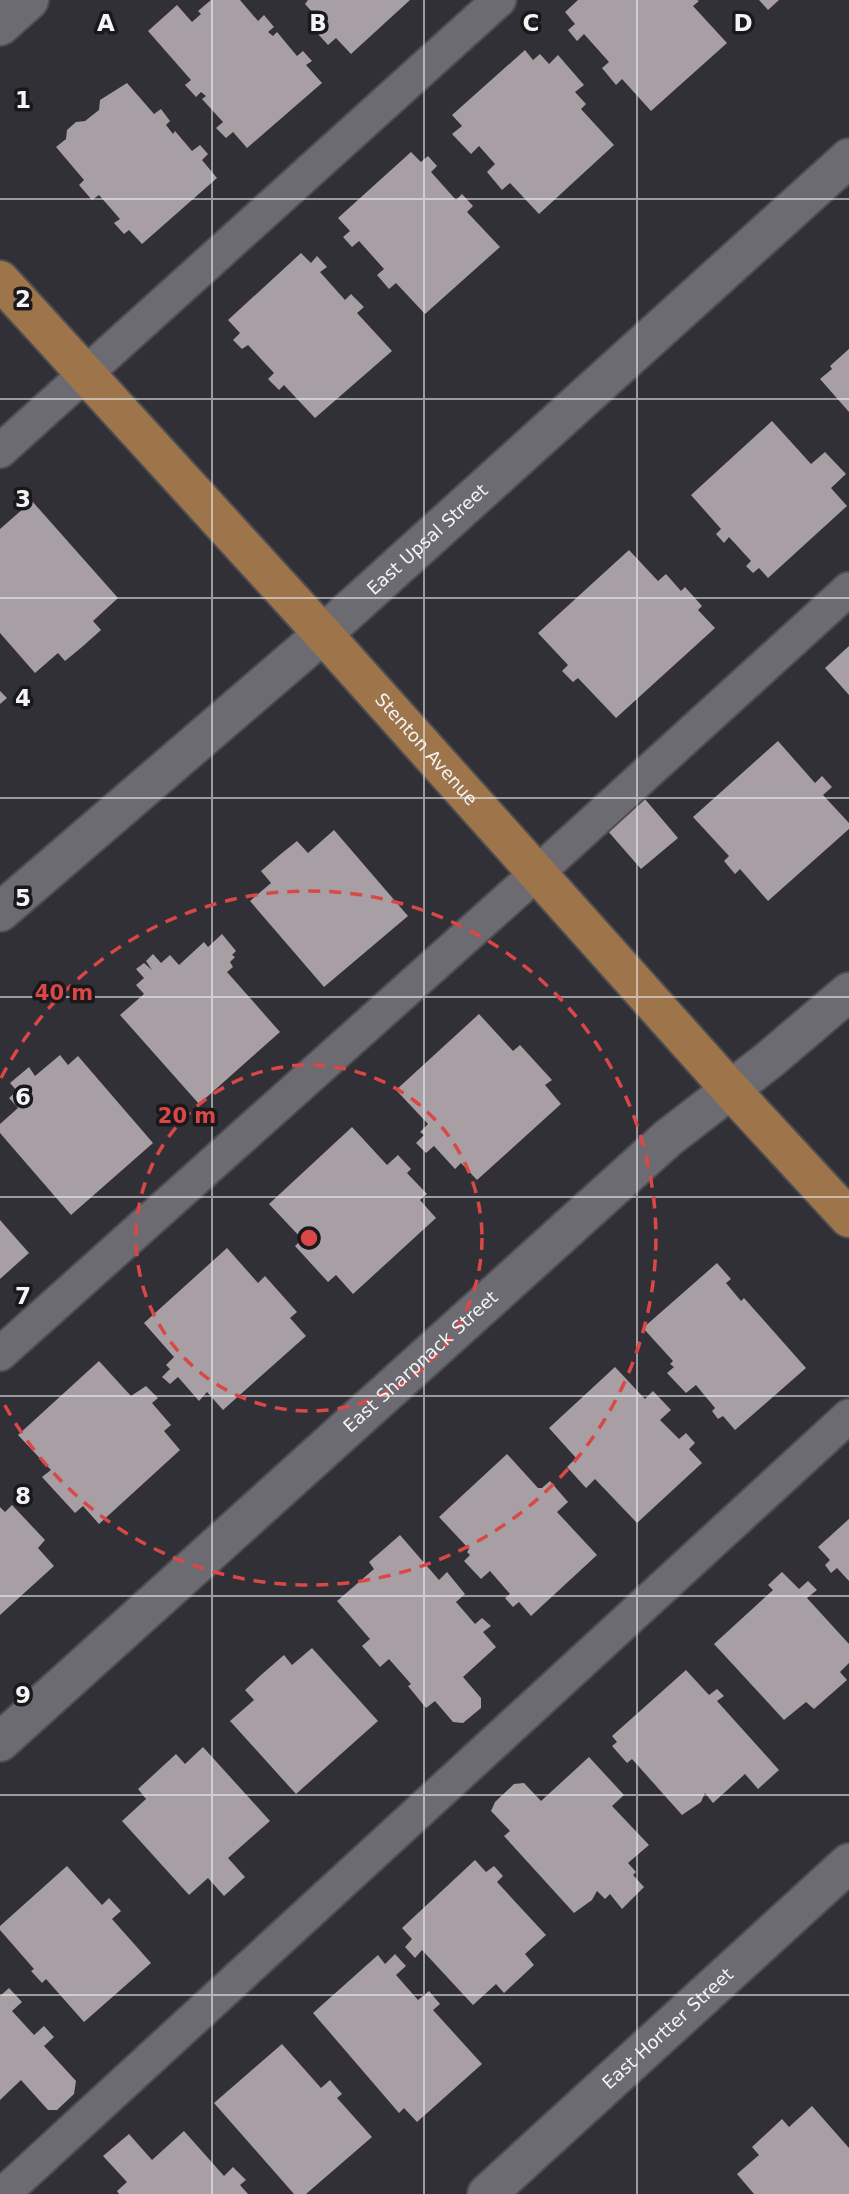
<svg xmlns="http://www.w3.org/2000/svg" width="849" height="2194" font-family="'DejaVu Sans',sans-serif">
	<rect width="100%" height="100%" fill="#313036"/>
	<g fill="#a79fa3">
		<path d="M211,0H240L258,21L264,15L274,27L268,32L273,36L277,32L297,56L303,51L312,61L306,65L322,83L247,148L233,132L226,138L216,128L223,122L202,99L206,96L201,92L196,97L185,85L191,80L148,31L177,5L192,22L201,14L198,11Z"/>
		<path d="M308,0H410L351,54L336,38L328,45L318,34L326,27L305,4Z"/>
		<path d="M578,0H697L699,1L693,6L727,43L651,111L622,79L616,85L602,68L609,62L584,34L577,41L568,30L575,24L565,12Z"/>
		<path d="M759,0H779L768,10Z"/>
		<path d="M525,50L533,60L540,54L549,64L558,55L584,85L575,92L586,104L581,109L614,145L539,214L510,183L502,190L487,172L495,164L479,146L471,154L452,134L462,126L452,115Z"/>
		<path d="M127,83L154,114L161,109L170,121L166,125L173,134L175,131L192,151L200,145L208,154L202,160L217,178L142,244L129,230L124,234L114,223L120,219L99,195L92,200L79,185L84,180L56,147L66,139L67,130L76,122L85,121L99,110L100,100Z"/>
		<path d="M411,152L421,162L428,156L437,166L431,172L456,200L462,194L473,206L467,212L500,247L425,314L396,283L389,289L377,275L384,269L359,241L352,247L343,237L350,231L338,218Z"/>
		<path d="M301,253L311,263L317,256L327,267L320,272L345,300L351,294L364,307L357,313L392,351L315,418L284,385L279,390L268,379L274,373L248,345L242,349L233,340L240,333L228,320Z"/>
		<path d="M849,349V412L820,379L832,369L830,366Z"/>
		<path d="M772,421L811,464L825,452L846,474L831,488L847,506L768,578L759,568L753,573L746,566L751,561L729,537L724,543L716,534L721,529L691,495Z"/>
		<path d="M32,501L118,598L93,621L101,630L82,647L65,661L58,653L35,673L0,633V529Z"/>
		<path d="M629,550L658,581L666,574L681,591L685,587L702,606L698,610L715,628L616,718L578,678L573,682L562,671L568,665L538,633Z"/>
		<path d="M849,646V695L825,668Z"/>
		<path d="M0,691L7,698L0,704Z"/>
		<path d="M778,741L815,783L822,776L832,787L823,795L849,823V829L768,901L740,869L735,874L724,861L729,856L693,817Z"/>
		<path d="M644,798L678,838L641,869L607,830Z"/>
		<path d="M334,830L408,916L324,987L250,901L271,883L261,871L282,853L297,841L308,853Z"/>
		<path d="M222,934L236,951L232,955L235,957L230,962L233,967L227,972L280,1032L199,1104L120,1015L144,994L136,985L144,978L136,969L144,963L152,970L146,961L153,954L161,963L170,955L179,965L204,942L208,947Z"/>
		<path d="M479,1014L513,1051L520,1045L552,1080L545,1085L561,1104L477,1180L461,1163L455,1169L434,1146L426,1153L416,1143L424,1135L420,1132L428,1124L396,1090Z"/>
		<path d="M60,1055L68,1065L78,1056L153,1143L71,1215L0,1133V1124L18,1108L9,1098L17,1091L10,1083L29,1067L35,1076Z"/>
		<path d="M352,1127L387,1165L398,1155L411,1169L407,1173L427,1194L420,1200L436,1218L353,1294L336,1275L328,1282L295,1246L302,1239L269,1204Z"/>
		<path d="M0,1220L29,1253L0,1279Z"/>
		<path d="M227,1248L258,1283L265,1276L297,1312L290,1318L306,1336L223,1410L207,1392L199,1401L178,1377L170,1384L162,1377L170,1369L166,1365L174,1357L144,1323Z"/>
		<path d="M717,1263L731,1279L726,1283L741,1301L744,1298L806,1368L735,1430L723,1416L718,1419L712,1411L715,1408L696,1385L686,1393L667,1373L674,1367L670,1364L673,1361L643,1328Z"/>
		<path d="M99,1361L131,1396L146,1386L158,1398L152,1403L171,1425L164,1431L180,1450L99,1524L83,1506L75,1513L42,1477L51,1470L18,1435Z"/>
		<path d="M615,1367L645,1399L653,1391L671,1410L660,1420L679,1439L686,1433L695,1443L689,1449L702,1463L637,1523L595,1479L586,1488L567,1467L576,1458L549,1428Z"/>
		<path d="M507,1454L538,1488H542L550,1481L568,1502L557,1512L597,1555L531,1616L519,1602L513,1607L505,1598L510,1594L490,1571L481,1579L464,1561L470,1555L467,1552L469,1549L439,1517Z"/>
		<path d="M12,1505L45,1540L38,1548L54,1566L0,1615V1507L5,1512Z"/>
		<path d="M849,1519V1581L837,1568L831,1573L825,1565L830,1560L818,1547Z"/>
		<path d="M400,1535L439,1580L447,1572L465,1594L456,1602L475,1624L482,1618L491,1626L483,1632L496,1647L463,1677L481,1698V1708L463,1723L453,1722L435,1701L426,1708L408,1686L411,1684L389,1659L380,1667L362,1646L370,1639L337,1601L374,1569L369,1562Z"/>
		<path d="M782,1572L799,1589L808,1581L817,1590L807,1598L849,1644V1663L840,1672L847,1680L814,1709L806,1702L784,1720L714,1644L773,1590L768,1585Z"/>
		<path d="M312,1648L378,1721L296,1794L230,1721L254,1700L245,1690L261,1675L284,1655L292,1665Z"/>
		<path d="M686,1670L709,1695L717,1689L724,1696L717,1701L779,1770L758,1789L745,1774L713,1803L705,1793L701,1802L682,1815L632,1759L627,1763L612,1746L617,1742L612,1736Z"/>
		<path d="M203,1747L270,1821L228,1858L245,1877L224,1896L208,1878L189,1895L122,1821L146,1799L138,1789L176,1754L185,1764Z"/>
		<path d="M589,1757L624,1795L612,1806L649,1845L628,1863L636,1872L633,1875L644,1887L622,1909L610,1894L605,1899L597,1891L592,1900L574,1913L504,1836L510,1831L491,1811L495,1802L514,1784L524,1783L541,1801Z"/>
		<path d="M475,1860L486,1872L494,1866L503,1876L497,1882L546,1935L525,1954L534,1965L504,1993L496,1984L473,2005L422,1950L415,1958L405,1947L412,1939L402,1928Z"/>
		<path d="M67,1866L102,1905L109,1898L121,1911L112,1919L151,1963L84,2022L46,1979L42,1983L31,1971L34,1969L0,1930V1926Z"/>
		<path d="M395,1954L406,1966L396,1975L418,2000L429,1991L440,2004L433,2010L482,2064L417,2122L404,2108L399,2113L313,2013L378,1955L385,1964Z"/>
		<path d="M9,1988L22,2002L12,2011L34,2035L44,2026L54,2037L44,2046L76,2081L74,2094L57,2110H48L21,2080L0,2100V1996Z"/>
		<path d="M282,2044L321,2088L330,2080L342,2094L337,2098L372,2137L306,2194H294L214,2103Z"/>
		<path d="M812,2106L849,2148V2194H754L737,2174L759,2155L752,2147L782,2119L789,2127Z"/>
		<path d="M184,2131L224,2176L233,2167L246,2180L240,2185L248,2194H119L117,2191L127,2182L103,2156L129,2134L152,2160Z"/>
	</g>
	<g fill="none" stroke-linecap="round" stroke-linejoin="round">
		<defs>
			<g id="service">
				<path d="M0,451L499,0"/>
				<path d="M0,1354L537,873L849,589"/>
				<path d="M3,2194L849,1416"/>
			</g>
			<g id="minor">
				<path d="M0,26L29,0"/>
				<path id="s1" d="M0,1742L668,1138L769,1060L849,992"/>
				<path id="s2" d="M487,2194L849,1863"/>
			</g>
			<g id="tertiary">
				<path id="s3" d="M0,912L323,634L849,158"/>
			</g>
			<g id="primary">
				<path id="s4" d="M0,280L323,634L730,1089L849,1218"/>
			</g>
		</defs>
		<use href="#service" stroke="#4e4d51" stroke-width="37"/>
		<use href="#minor" stroke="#4e4d51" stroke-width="42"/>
		<use href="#tertiary" stroke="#4e4d51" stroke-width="42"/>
		<use href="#primary" stroke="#4e4d51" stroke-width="42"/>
		<use href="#service" stroke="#6c6b71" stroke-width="33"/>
		<use href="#minor" stroke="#6c6b71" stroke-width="38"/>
		<use href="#tertiary" stroke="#6c6b71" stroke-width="38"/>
		<use href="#primary" stroke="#9e754b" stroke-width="38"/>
	</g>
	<path fill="none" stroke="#f4f4f7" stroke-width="2" stroke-opacity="0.55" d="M212,0V2194M424,0V2194M637,0V2194M0,199H849M0,399H849M0,598H849M0,798H849M0,997H849M0,1197H849M0,1396H849M0,1596H849M0,1795H849M0,1995H849"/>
	<g fill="none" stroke="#da4747" stroke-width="3.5" stroke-dasharray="12 9">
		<circle cx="309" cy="1238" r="173"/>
		<path d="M1 1078A347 347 0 1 1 1 1398"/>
	</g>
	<g text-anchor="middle" stroke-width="7" stroke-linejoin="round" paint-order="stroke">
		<g font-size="18" fill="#f4f4f7" stroke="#19191b">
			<text dy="6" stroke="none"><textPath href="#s3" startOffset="567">East Upsal Street</textPath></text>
			<text dy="6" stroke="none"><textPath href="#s4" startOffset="634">Stenton Avenue</textPath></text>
			<text dy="6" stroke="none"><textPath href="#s1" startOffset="567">East Sharpnack Street</textPath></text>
			<text dy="6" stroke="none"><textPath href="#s2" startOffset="245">East Hortter Street</textPath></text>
		</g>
	</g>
	<g font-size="23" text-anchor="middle" font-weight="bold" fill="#f4f4f7" stroke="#19191b" stroke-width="7" stroke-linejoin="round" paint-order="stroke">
		<text x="106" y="31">A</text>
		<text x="318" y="31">B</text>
		<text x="531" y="31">C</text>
		<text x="743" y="31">D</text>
		<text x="23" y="108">1</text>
		<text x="23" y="307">2</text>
		<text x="23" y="507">3</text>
		<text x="23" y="706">4</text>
		<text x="23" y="906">5</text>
		<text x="23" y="1105">6</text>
		<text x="23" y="1304">7</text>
		<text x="23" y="1504">8</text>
		<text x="23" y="1703">9</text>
	</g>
	<circle cx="309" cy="1238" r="10" fill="#da4747" stroke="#19191b" stroke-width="3.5"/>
	<g font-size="21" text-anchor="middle" font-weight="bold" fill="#da4747" stroke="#19191b" stroke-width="7" stroke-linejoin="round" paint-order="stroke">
		<text x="64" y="1000">40 m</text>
		<text x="187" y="1123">20 m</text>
	</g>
</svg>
